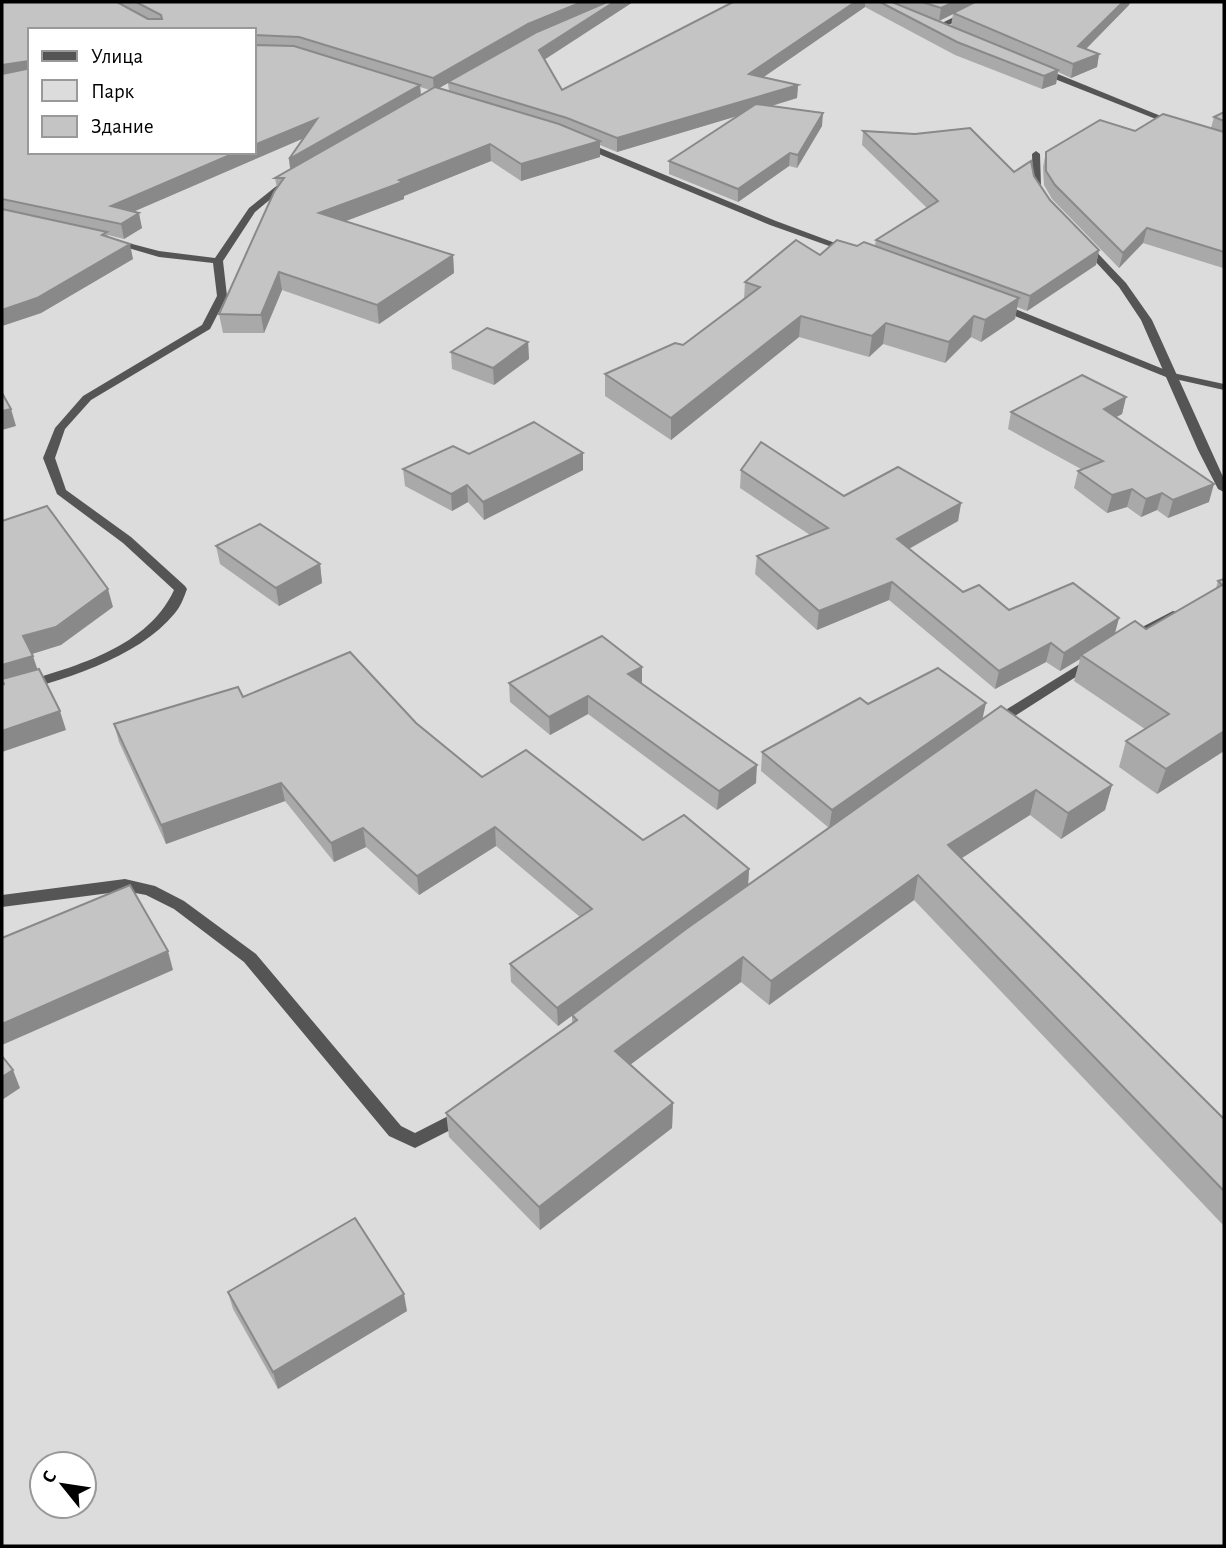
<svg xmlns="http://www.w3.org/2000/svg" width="1226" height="1548" font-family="'Alegreya Sans',sans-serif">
	<rect width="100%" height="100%" fill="#fff"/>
	<path fill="#dcdcdc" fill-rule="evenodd" d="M2,2H1224V1546H2ZM30,30H254V152H30ZM42,1464H84V1506H42Z"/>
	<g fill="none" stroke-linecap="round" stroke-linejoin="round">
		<g fill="#555" fill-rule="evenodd">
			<path d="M984,2H993L941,29L934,27Z"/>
			<path d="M1037,68H1043L1178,123L1171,125L1037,72Z"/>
			<path d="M1036,151L1040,154L1041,186L1047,197L1043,200L1040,199L1033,186L1032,154Z"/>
			<path d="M289,176L296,178L255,212L223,261L227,296L210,329L91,400L65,429L55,458L66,490L131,537L185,586L187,589C184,597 181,606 175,613C138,659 58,682 2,696V688C62,670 146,652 174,590L123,543L57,494L43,458L55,428L83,396L202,325L217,296L213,263L159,257L108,242L113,239L159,251L215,258L249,208Z"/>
			<path d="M1081,242H1087L1126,283L1152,320L1224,479V492L1218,489L1198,450L1141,320L1119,287L1081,246Z"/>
			<path d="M1173,611L1177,612L1179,615L1177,618L1134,640L1129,641L1123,637Z"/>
			<path d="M1091,657L1096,658L1098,661L1096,664L1001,725H991L989,722L991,719Z"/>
			<path d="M125,879L155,886L184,901L256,954L401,1126L415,1133L462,1109L468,1111L470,1116L468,1121L415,1148L389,1136L244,962L174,909L146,895L125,891L2,907V895Z"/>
		</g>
		<g fill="#555" fill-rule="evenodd">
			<path d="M582,143H588L776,221L854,250L846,252L770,225L582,147Z"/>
			<path d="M995,304H1003L1173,373L1224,384V390L1166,377L995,308Z"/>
		</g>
	</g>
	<g fill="#a9a9a9" fill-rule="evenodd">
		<path d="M2,2H633L544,60L562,90L733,2H1130L1129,5L1086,49L1099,54L1097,67L1071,78L1058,72L1056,84L1042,89L955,55L865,7L763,77L798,85L797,98L772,106L822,126L797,168L789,166L738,202L669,174V161L737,116L617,152L600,145V157L521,181L491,161L404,196V199L346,221L453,255L454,273L379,324L282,290L264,333H223L219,314L277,188L275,178L290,169L289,159L302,139L133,212L142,228L124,239L108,235V237L133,259L41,313L2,326ZM953,14L951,26L939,21ZM254,30V152H30ZM448,83L449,91L439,88ZM420,87L430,90L421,95Z"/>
		<path d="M1224,112V267L1223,268L1143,243L1119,268L1052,199L1044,185L1043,167L1046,152L1135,131L1211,128L1214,117Z"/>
		<path d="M863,131L1034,176L1050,200L1099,250L1096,265L1027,311L1017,307L1015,319L981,342L971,337L945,363L883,344L869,357L799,337L671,440L605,396V374L683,345L744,299L745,282L820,255L857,246L875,245L876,240L927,208L862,145Z"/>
		<path d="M528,342L529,359L494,385L452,369L451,352Z"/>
		<path d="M1126,397L1122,414L1116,417L1209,502L1168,518L1157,510L1141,517L1127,507L1107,513L1074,488L1078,471L1081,469L1008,429L1011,412Z"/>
		<path d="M469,454L583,470L484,520L468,502L452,511L405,486L403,469Z"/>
		<path d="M741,470L844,496L961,503L958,521L909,549L963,592L1009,610L1119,618L1115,633L1146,629L1216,588L1218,581L1224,579V751L1157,794L1119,767L1126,741L1145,729L1074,681L1080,659L1060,671L1046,662L995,689L889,600L817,630L755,574L757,556L810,535L740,488Z"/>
		<path d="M216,546L320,564L322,583L279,606L220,564Z"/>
		<path d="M642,667V684L756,783L717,810L588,714L550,735L510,702L509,683Z"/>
		<path d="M243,697L416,723L482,777L643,840L749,869L748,885L829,828L761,771L762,752L868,704L982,719L1112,785L1105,810L1061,839L1030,815L961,858L1224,1119V1226L914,900L769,1005L741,982L630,1065L673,1103L672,1128L540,1230L449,1137L446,1113L572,1023V1015L558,1026L511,982L510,964L580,917L496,846L419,895L366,847L334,862L285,801L166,844L119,742L114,724Z"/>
		<path d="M228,1292L407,1311L278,1389L233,1309Z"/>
	</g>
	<g fill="#898989">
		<path d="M582,2H612L529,37L434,91L433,78L528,24Z"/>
		<path d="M614,2H633L539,63V50Z"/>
		<path d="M855,2H865V7L748,88L749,74Z"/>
		<path d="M954,2H979L953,13V14L939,21L941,8Z"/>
		<path d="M1123,2H1130L1129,5L1076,59L1078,46Z"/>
		<path d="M1099,54L1097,67L1071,78L1073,64Z"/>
		<path d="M29,61L30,74L2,78V65Z"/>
		<path d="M1058,70L1056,84L1042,89L1044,76Z"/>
		<path d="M420,85L421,98L291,173L289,159Z"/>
		<path d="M798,85L797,98L617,152V138Z"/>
		<path d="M823,113L822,126L797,168L798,155Z"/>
		<path d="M317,119L318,132L114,220L111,206L237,152H254V145Z"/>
		<path d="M600,141V157L521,181V164Z"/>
		<path d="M490,144L491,161L404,196V199L322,230L319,213Z"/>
		<path d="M790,153L789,166L738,202V189Z"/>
		<path d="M139,213L142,228L124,239L121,224Z"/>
		<path d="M1147,228L1143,243L1119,268L1123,253Z"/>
		<path d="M130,244L133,259L41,313L2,326V310Z"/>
		<path d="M1099,250L1096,265L1027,311L1030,296Z"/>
		<path d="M453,255L454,273L379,324L377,305Z"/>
		<path d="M279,272L282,290L264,333L261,315Z"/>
		<path d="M1019,298L1015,319L981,342L985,320Z"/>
		<path d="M801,316L799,337L671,440V418Z"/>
		<path d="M974,316L971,337L945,363L949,342Z"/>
		<path d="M886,323L883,344L869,357L872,336Z"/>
		<path d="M528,342L529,359L494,385L493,368Z"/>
		<path d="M1126,397L1122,414L1100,426L1104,409Z"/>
		<path d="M11,409L16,426L2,430V411Z"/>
		<path d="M583,453V470L484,520L483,502Z"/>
		<path d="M1214,484L1209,502L1168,518L1173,500Z"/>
		<path d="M467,485L468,502L452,511L451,494Z"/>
		<path d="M1132,489L1127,507L1107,513L1112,495Z"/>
		<path d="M1162,493L1157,510L1141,517L1146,499Z"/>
		<path d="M961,503L958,521L894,557L897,539Z"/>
		<path d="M320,564L322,583L279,606L276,588Z"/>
		<path d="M892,582L889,600L817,630L819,611Z"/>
		<path d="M108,589L113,607L61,645L29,655L23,636Z"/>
		<path d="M1119,618L1114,636L1081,655L1080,659L1060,671L1064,653Z"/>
		<path d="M1051,643L1046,662L995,689L999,671Z"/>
		<path d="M33,656L39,674L4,685L2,678V665Z"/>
		<path d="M642,667V685L628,674Z"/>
		<path d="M588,696V714L550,735L549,717Z"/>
		<path d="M986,703L982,721L829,829L832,810Z"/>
		<path d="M60,711L66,730L2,752V731Z"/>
		<path d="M1224,731V751L1157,794L1166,769Z"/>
		<path d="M757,765L756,783L717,810L719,791Z"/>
		<path d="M281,783L285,801L166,844L161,825Z"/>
		<path d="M1112,785L1105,810L1061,839L1068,813Z"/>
		<path d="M1036,790L1030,815L943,870L948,845Z"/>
		<path d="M495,827L496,846L419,895L417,876Z"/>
		<path d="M363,828L366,847L334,862L331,843Z"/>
		<path d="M749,869L748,887L558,1026L557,1008Z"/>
		<path d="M918,875L914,900L769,1005L771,981Z"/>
		<path d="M168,951L173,970L2,1045V1024Z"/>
		<path d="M743,957L741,982L615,1076V1051Z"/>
		<path d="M13,1070L20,1088L2,1100V1077Z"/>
		<path d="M673,1103L672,1128L540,1230L539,1207Z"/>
		<path d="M404,1294L407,1311L278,1389L273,1372Z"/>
	</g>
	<g fill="#c4c4c4" stroke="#898989" stroke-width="2">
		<path d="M2,2H117L148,19H162L161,15L136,2H582L528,24L433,78L299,37L254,35V30H30V152H237L111,206L139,213L121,224L2,199V74L27,69L29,61L2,65Z"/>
		<path d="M607,2H614L539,50L562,90L733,2H855L749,74L798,85L617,138L567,118L448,82L537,32Z"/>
		<path d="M880,2H892L1058,70L1044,76L957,42Z"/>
		<path d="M922,2H954L941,8Z"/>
		<path d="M975,2H1123L1078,46L1099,54L1073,64L953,13Z"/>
		<path d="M254,45L294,46L420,85L289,159L317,119L254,145Z"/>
		<path d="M435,87L559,124L600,141L521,164L490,144L399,180L403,182L319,213L453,255L377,305L279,272L261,315L219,314L274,192L284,178H275Z"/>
		<path d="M756,104L823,113L798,155L790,153L738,189L669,161Z"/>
		<path d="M1224,112V121L1214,117Z"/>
		<path d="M1163,114L1224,132V252L1147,228L1123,253L1055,185L1046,171V152L1100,120L1135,131Z"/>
		<path d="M970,128L1014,172L1031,161L1034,176L1050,200L1099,250L1030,296L876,240L938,201L863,131L915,134Z"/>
		<path d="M2,209L107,232L102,235L130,244L37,298L2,310Z"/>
		<path d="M796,240L820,255L837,240L857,246L864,242L1019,298L985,320L974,316L949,342L886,323L872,336L801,316L671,418L605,374L675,343L683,345L760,287L745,282Z"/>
		<path d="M487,328L528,342L493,368L451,352Z"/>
		<path d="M1082,375L1126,397L1104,409L1214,484L1173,500L1162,493L1146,499L1132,489L1112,495L1078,471L1103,461L1011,412Z"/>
		<path d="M2,393L11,409L2,411Z"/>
		<path d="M534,422L583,453L483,502L467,485L451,494L403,469L453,446L469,454Z"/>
		<path d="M761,442L844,496L898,467L961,503L897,539L963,592L979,585L1009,610L1073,583L1119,618L1064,653L1051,643L999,671L892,582L819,611L757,556L828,528L741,470Z"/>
		<path d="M47,506L108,589L56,627L23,636L33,656L2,665V521Z"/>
		<path d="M260,524L320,564L276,588L216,546Z"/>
		<path d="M1224,579V731L1166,769L1126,741L1169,714L1081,655L1135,621L1146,629L1222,585L1218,581Z"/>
		<path d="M602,636L642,667L628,674L757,765L719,791L588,696L549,717L509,683Z"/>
		<path d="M350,652L416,723L482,777L526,750L643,840L684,815L749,869L557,1008L510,964L592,909L495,827L417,876L363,828L331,843L281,783L161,825L114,724L238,687L243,697Z"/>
		<path d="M938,668L986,703L832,810L762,752L860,698L868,704Z"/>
		<path d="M39,669L60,711L2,731V685L4,684L2,679Z"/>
		<path d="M1001,706L1112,785L1068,813L1036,790L948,845L1224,1119V1191L918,875L771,981L743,957L615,1051L673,1103L539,1207L446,1113L577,1020L572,1015L686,929Z"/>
		<path d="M130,885L168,951L2,1024V938Z"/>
		<path d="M2,1056L13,1070L2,1077Z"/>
		<path d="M355,1218L404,1294L273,1372L228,1292Z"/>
	</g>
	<rect width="1226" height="1548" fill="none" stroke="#000000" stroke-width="7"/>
	<rect x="28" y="28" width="228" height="126" fill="#ffffff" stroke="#999999" stroke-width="2"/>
	<rect x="42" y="51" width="35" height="10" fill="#555555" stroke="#999999" stroke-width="2"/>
	<text x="91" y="63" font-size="21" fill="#000000">Улица</text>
	<rect x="42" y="80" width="35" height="21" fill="#dcdcdc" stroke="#999999" stroke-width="2"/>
	<text x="91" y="98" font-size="21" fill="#000000">Парк</text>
	<rect x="42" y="116" width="35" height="21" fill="#c4c4c4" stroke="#999999" stroke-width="2"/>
	<text x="91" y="133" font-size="21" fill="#000000">Здание</text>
	<g transform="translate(63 1485) rotate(300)"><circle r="33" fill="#ffffff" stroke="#999999" stroke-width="2"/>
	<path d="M0-5L12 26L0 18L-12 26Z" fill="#000000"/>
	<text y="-10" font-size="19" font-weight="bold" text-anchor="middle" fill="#000000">С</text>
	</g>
</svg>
